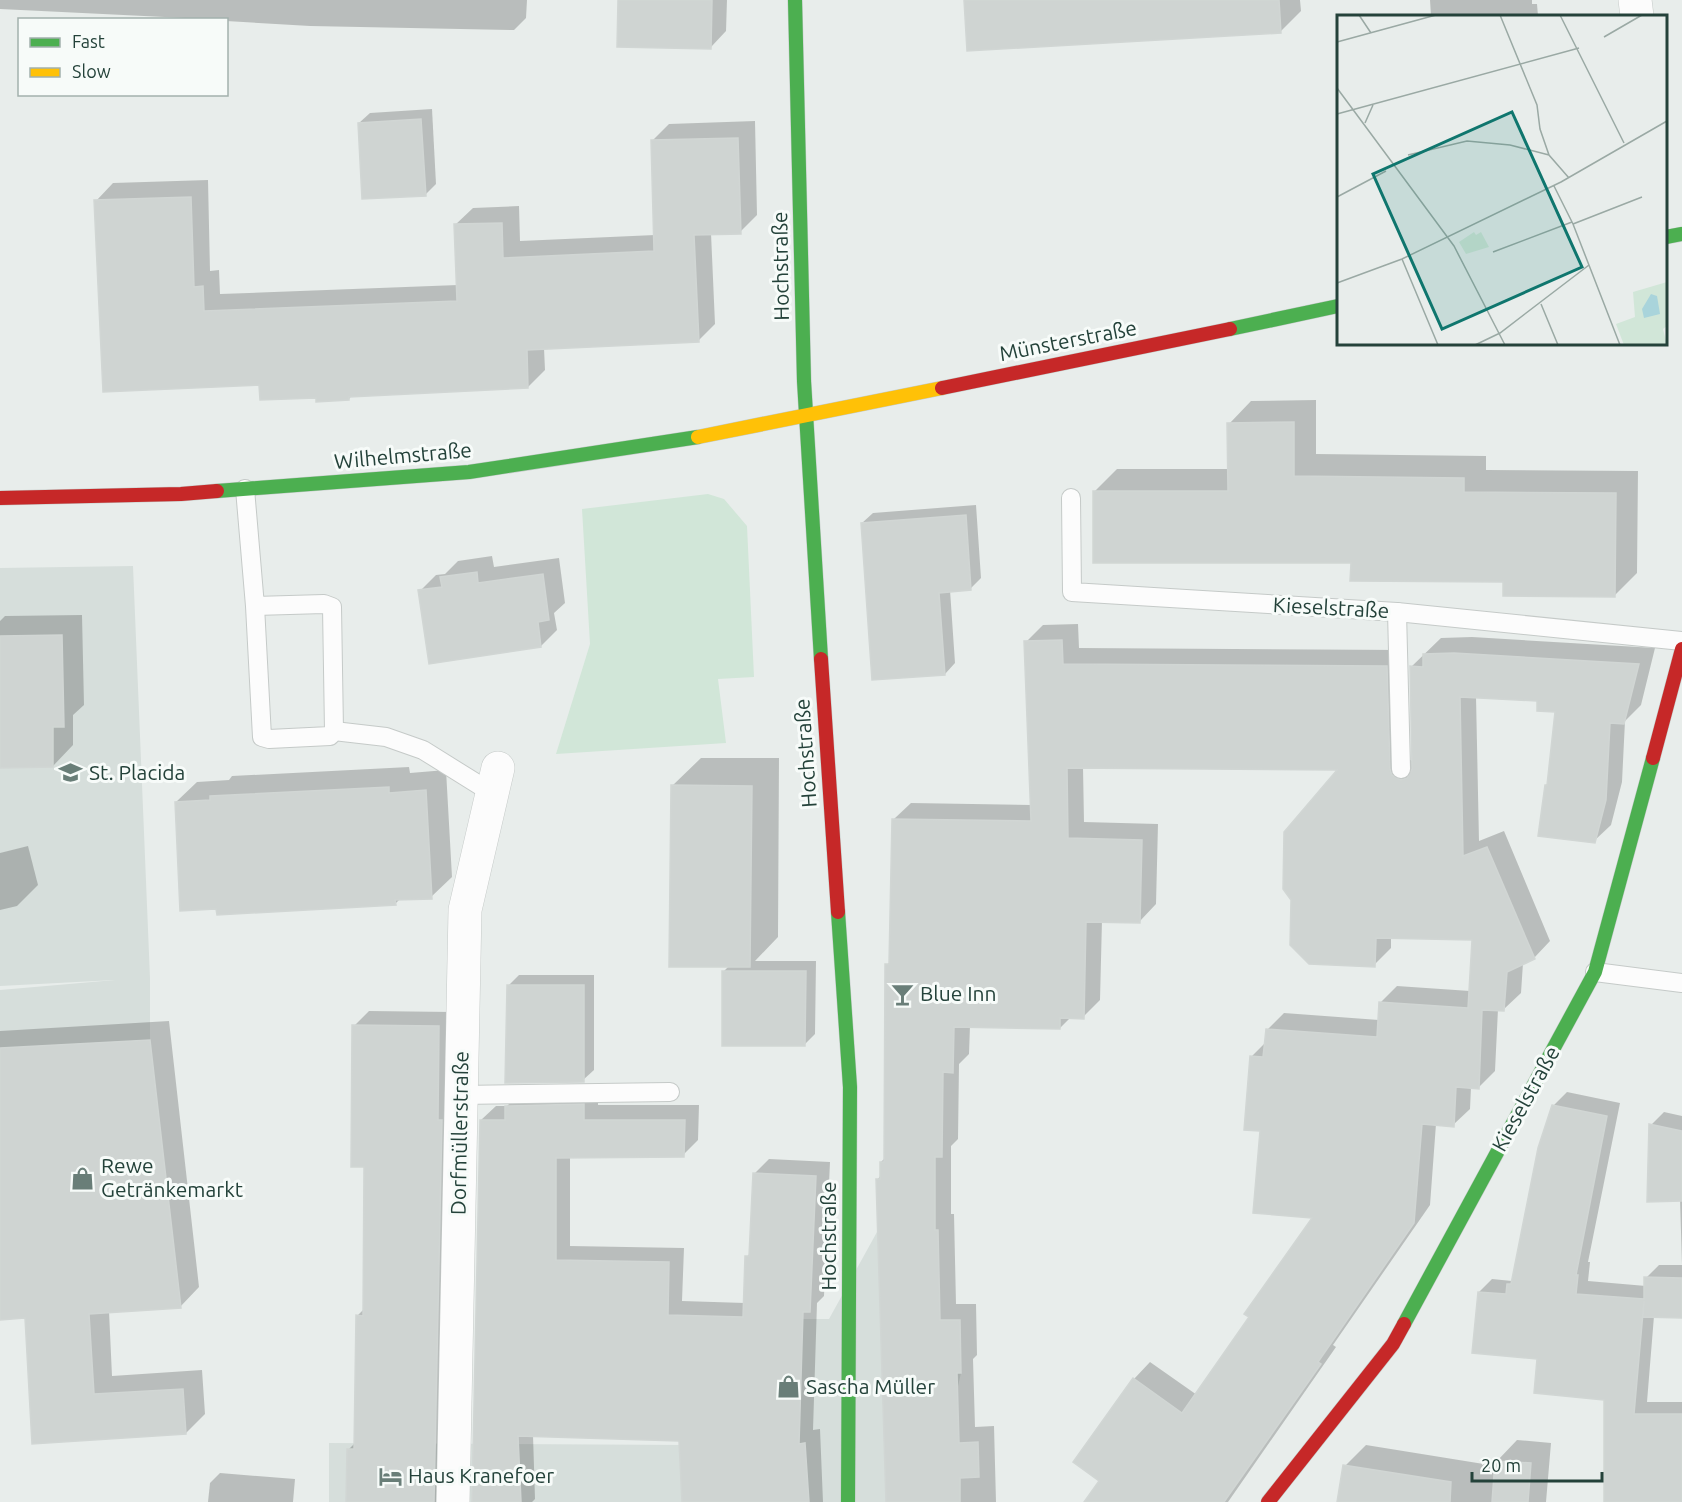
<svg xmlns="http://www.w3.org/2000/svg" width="1682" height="1502" font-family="Ubuntu,sans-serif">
	<rect width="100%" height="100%" fill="#e8edeb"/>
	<g fill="#d6dedb">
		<path d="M133,566L150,978V1040L0,1048V990L115,980L0,986V568Z"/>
		<path d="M938,1230L940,1320H960L961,1373L957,1391L959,1443L978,1442L979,1477L960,1478V1502H329V1443L687,1445L803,1319H829L877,1232Z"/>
	</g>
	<path fill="#d1e6d8" d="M708,494L724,499L747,526L754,677L718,679L726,743L556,754L590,644L582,509Z"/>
	<g fill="#0003">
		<path d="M0,0H527L526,18L514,30L310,26L226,21V20L0,9Z"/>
		<path d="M619,0H727L726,31L711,47Z"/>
		<path d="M965,0H1300L1301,11L1281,31Z"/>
		<path d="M1430,0H1532V4H1537L1538,16H1431Z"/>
		<path d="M432,109L436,184L425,195L359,123L370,113Z"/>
		<path d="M755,121L757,215L740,232L711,233L715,324L698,341L544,348L545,370L528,387L352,395L349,399L318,397L261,383L96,201L113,183L208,180L210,271L219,270L220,294L458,285L455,225L473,208L519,206L520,241L655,235L652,141L669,124Z"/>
		<path d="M1316,400V454L1486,456V470L1638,471L1637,573L1614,596L1352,561L1095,491L1117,469H1229V424L1251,401Z"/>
		<path d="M976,505L981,578L970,589L950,590L955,663L945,674L862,523L873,513Z"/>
		<path d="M492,556L494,567L559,558L565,603L554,613L557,630L541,646L420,591L436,575L445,574L458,561Z"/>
		<path d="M82,615L84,705L73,715V745L53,766L0,767V621L5,616Z"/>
		<path d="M1078,624L1079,648L1403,650L1408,759L1414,762L1411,667L1441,638L1472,637L1655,648L1641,705L1625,721L1622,782L1611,825L1594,841L1546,785L1549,783L1557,711L1539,700L1476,696L1479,841L1504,831L1550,941L1534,958L1523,963L1521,993L1504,1009H1498L1495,1071L1479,1087H1471L1470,1109L1453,1125L1436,1124L1430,1205L1333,1345L1336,1347L1228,1502H1121L1134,1379L1150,1362L1197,1395L1251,1317L1314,1217L1262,1130L1251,1057L1266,1042L1267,1030L1284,1013L1379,1020L1380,1003L1397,986L1470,991L1474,939L1391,937V948L1374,965L1340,768L1083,767L1084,822L1158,824L1156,904L1140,921L1102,920L1100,1000L1083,1017H1071L1060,1028L970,1026L969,1054L959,1064L958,1139L951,1146V1214H954L956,1304H976L977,1355L973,1359L975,1427L994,1426L996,1502H888L878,1179L881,1175V1162L885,1158L887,965L891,961L894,819L911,803L1032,805L1026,642L1043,625Z"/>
		<path d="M701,758H779L778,937L755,961H816L815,1034L805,1044L724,971L730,965L672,786Z"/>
		<path d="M409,767L410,773L446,770L452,877L431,897L400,899L395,904L176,802L197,782L229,780L232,776Z"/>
		<path d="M28,846L38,885L17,906L0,910V853Z"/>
		<path d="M519,975H594V1070L583,1080L508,986Z"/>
		<path d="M369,1011L453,1012L457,1502H347L349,1449L356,1442L357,1316L364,1309L366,1165L354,1026Z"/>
		<path d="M169,1021L199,1287L180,1307L109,1311L112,1376L202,1370L205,1414L186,1433L34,1442L26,1317L0,1319V1031Z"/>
		<path d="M598,1090V1105H699L698,1140L683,1155L570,1156V1246L684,1248L682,1301L745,1303L747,1257L751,1252L754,1174L769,1159L830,1162L824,1296L817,1303L813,1430L820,1429L823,1502H684L681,1439L533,1435L535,1499L532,1502H473L481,1120L496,1106H507L521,1092Z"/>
		<path d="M1567,1092L1620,1103L1588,1262H1590L1588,1281L1646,1286V1278L1659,1265H1682L1680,1199L1651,1125L1664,1112L1682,1116V1317L1654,1316L1647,1402H1682V1502H1605V1398L1538,1357L1479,1292L1492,1279L1512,1281L1554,1105Z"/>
		<path d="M1517,1440L1551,1443L1546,1502H1339L1345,1466L1366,1445L1496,1466L1497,1461Z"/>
		<path d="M220,1473L295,1479L293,1502H208L210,1483Z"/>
	</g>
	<g fill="#cfd4d2" stroke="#d1d6d4" stroke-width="1.5">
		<path d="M618,0H712L711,49L617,47Z"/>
		<path d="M964,0H1279L1281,33L967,51Z"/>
		<path d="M421,119L426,196L362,199L358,123Z"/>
		<path d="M738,138L741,234L694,235L699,342L527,350L528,388L349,397V400L316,402V398L260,400L259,385L103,392L94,200L191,197L194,287L203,286L204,311L457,301L454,224L502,223L503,258L654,251L651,140Z"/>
		<path d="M1294,422V476L1464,478V492L1616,493L1615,597L1503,596V582L1350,581L1351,563H1093V491H1228L1227,423Z"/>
		<path d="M966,515L971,590L939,593L945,675L872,680L861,523Z"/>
		<path d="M477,572L478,583L543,574L549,620L538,622L541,647L429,664L418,590L442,587L440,577Z"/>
		<path d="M62,635L64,727H53V767L0,768V636Z"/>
		<path d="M1062,640L1063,664L1387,666L1390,769L1392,775L1401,780L1407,778L1412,769L1410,666L1423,667V654L1454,653L1639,664L1624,724L1610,723L1606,800L1595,843L1538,836L1545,785H1547L1555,712L1537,711V701L1460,697L1463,856L1487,847L1535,959L1507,972L1504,1011L1482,1010L1479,1089L1456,1087L1454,1127L1422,1124L1414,1223L1318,1362L1321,1364L1224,1502H1084L1099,1481L1073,1462L1133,1378L1182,1413L1249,1317L1244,1314L1312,1218L1253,1213L1260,1131L1244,1130L1250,1056L1263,1057L1266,1029L1377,1037L1379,1002L1468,1008L1472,940L1376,938L1375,967L1309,964L1290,945L1291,900L1283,889L1284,832L1337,770L1067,768L1068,838L1142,840L1140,923L1086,922L1084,1019L1060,1018V1029L954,1027L953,1073L943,1072L942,1157H935V1230H938L940,1320H960L961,1373H957L959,1443L978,1442L979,1477L960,1478V1502H886L876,1179H880V1162H884L885,964H889L892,819L1031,821L1024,641Z"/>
		<path d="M671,785L752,786L750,967H669Z"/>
		<path d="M389,787V793L426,790L432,899L395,900L396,905L217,915L216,909L180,911L175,802L210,800V796Z"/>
		<path d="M722,971H806L805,1046H722Z"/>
		<path d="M507,985H584V1082L505,1083Z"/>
		<path d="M352,1025L439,1026L438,1120H442L434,1502H346L347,1449H354L356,1315L363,1316L364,1167H351Z"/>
		<path d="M150,1040L181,1308L89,1314L94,1394L183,1389L186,1434L32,1444L25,1318L0,1320V1048Z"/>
		<path d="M584,1104V1120H685L684,1157L556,1158V1260L669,1262L668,1315L743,1317L745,1256H749L753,1173L816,1176L810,1312H803L799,1444L805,1443L809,1502H682L679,1441L518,1436L521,1502H472L480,1120H505V1106Z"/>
		<path d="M1552,1105L1607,1116L1576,1275H1578L1576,1294L1644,1299V1277L1682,1278V1318L1643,1317L1644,1301L1634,1414H1682V1502H1604V1400L1534,1393L1537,1359L1472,1353L1478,1292L1506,1294L1507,1284H1511L1538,1148Z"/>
		<path d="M1649,1124L1682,1131V1201L1647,1202Z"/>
		<path d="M1495,1461L1531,1463L1528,1502H1492Z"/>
		<path d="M1343,1465L1451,1482L1450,1502H1337Z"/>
	</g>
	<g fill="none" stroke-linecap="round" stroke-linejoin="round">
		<defs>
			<g id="lane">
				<path d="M245,489L255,606L262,737L269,739L330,736L334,731L332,607L324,604L255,606"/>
				<path d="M1071,498L1072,592L1397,612L1682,641"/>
				<path d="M1397,612L1401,769"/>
				<path d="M334,731L386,737L423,750L492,793"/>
				<path d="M1595,972L1682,983"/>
				<path d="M461,1095L670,1092"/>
			</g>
			<g id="street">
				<path d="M1635,0L1637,16"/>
				<path d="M453,1502L465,910L498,768"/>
			</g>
			<g id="fast">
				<path d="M795,0L804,381L821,659"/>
				<path d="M1666,237L1682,234"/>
				<path d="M1230,329L1338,306"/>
				<path d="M217,491L469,472L698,437"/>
				<path d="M838,912L850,1087L848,1502"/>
				<path d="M1404,1324L1595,972L1653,758"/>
			</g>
			<path id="slow" d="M698,437L942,388"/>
			<g id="jam">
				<path d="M942,388L1230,329"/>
				<path d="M0,498L181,494L217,491"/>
				<path d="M821,659L838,912"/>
				<path d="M1653,758L1682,649"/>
				<path d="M1268,1502L1393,1344L1404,1324"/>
			</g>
		</defs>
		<use href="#lane" stroke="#c5cac8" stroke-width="20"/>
		<use href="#street" stroke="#c5cac8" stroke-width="34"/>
		<use href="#fast" stroke="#c3cbc8" stroke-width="15"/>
		<use href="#slow" stroke="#c3cbc8" stroke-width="15"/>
		<use href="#jam" stroke="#c3cbc8" stroke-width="15"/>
		<use href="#lane" stroke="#fcfcfc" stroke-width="18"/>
		<use href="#street" stroke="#fcfcfc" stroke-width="33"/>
		<use href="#fast" stroke="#4caf50" stroke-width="14"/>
		<use href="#slow" stroke="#ffc107" stroke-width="14"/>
		<use href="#jam" stroke="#c62828" stroke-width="14"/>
	</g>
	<defs>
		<symbol id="school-bare" viewBox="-9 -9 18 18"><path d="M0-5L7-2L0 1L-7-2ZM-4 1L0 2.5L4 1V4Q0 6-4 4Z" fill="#697e78" stroke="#f7fbf9" stroke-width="2.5" paint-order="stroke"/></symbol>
		<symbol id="bar-bare" viewBox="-9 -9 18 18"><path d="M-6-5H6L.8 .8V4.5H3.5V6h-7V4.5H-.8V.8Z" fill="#697e78" stroke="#f7fbf9" stroke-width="2.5" paint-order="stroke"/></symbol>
		<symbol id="shop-bare" viewBox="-9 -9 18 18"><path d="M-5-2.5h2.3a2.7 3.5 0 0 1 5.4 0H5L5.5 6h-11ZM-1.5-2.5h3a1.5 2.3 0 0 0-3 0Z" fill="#697e78" stroke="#f7fbf9" stroke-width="2.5" paint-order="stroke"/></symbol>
		<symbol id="hotel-bare" viewBox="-9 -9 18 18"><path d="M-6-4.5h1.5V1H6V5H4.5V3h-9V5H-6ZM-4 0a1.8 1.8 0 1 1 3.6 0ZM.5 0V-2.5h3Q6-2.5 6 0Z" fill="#697e78" stroke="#f7fbf9" stroke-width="2.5" paint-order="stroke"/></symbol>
	</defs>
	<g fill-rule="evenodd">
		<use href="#school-bare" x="54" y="756" width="33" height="33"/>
		<use href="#bar-bare" x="886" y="978" width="33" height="33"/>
		<use href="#shop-bare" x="66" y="1162" width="33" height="33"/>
		<use href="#shop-bare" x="772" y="1370" width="33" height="33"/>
		<use href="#hotel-bare" x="374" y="1460" width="33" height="33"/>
	</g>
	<g text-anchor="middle" stroke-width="6" stroke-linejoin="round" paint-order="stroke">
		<g font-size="21" fill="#24423a" stroke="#f7fbf9">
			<text transform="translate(781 266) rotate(-91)" y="7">Hochstraße</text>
			<text transform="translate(1068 341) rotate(-11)" y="7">Münsterstraße</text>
			<text transform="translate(403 456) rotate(-5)" y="7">Wilhelmstraße</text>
			<text transform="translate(1331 608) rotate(3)" y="7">Kieselstraße</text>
			<text transform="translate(806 753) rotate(-94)" y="7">Hochstraße</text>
			<text transform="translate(1526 1099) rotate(-61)" y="7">Kieselstraße</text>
			<text transform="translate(460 1133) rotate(-89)" y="7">Dorfmüllerstraße</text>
			<text transform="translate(829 1236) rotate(-90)" y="7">Hochstraße</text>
		</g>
		<g font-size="21" fill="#24423a" stroke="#f7fbf9" text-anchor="start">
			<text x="89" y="780">St. Placida</text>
			<text x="920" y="1001">Blue Inn</text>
			<text x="101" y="1173">Rewe<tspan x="101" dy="24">Getränkemarkt</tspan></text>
			<text x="806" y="1394">Sascha Müller</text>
			<text x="408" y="1483">Haus Kranefoer</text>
		</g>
	</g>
	<g transform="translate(1337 15)">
		<rect width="330" height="330" fill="#e8edeb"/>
		<path d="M137,217L139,220L144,217L152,232L129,239L122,227ZM330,267V311L326,314L330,330H287L279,309L298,302L296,277Z" fill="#d1e6d8"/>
		<path d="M314,279L320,281L323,299L307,303L305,294Z" fill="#a9d4db"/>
		<path fill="none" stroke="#9aa9a4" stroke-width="1.5" d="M22,0L34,18M163,0L200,90L203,114L212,140L232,163M223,0L287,128M267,22L305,0M0,27L99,0M0,73L117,231L168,330M0,99L242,33M28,108L36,90M71,140L130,126L173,130L212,140M217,171L236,209L283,330M0,182L49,156M236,209L305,182M156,237L235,207M65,244L101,330M0,268L65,244L224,167L330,106M204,289L221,330M138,330L163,318L252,250"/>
		<path fill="#0f766e" fill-opacity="0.15" stroke="#0f766e" stroke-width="3" d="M175,97L245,252L105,314L36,159Z"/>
		<rect width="330" height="330" fill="none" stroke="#24423a" stroke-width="3"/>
	</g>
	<rect x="18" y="18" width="210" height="78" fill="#f7fbf9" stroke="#a3b1ad" stroke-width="1.5"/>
	<rect x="30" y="38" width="30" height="9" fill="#4caf50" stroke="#a3b1ad" stroke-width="1.5"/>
	<text x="72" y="48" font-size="18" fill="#24423a">Fast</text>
	<rect x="30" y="68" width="30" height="9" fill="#ffc107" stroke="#a3b1ad" stroke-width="1.5"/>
	<text x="72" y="78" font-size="18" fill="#24423a">Slow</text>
	<path d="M1472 1472v9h130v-9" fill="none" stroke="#24423a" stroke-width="3"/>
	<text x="1481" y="1472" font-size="18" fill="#24423a" stroke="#f7fbf9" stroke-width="4.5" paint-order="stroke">20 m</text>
</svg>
